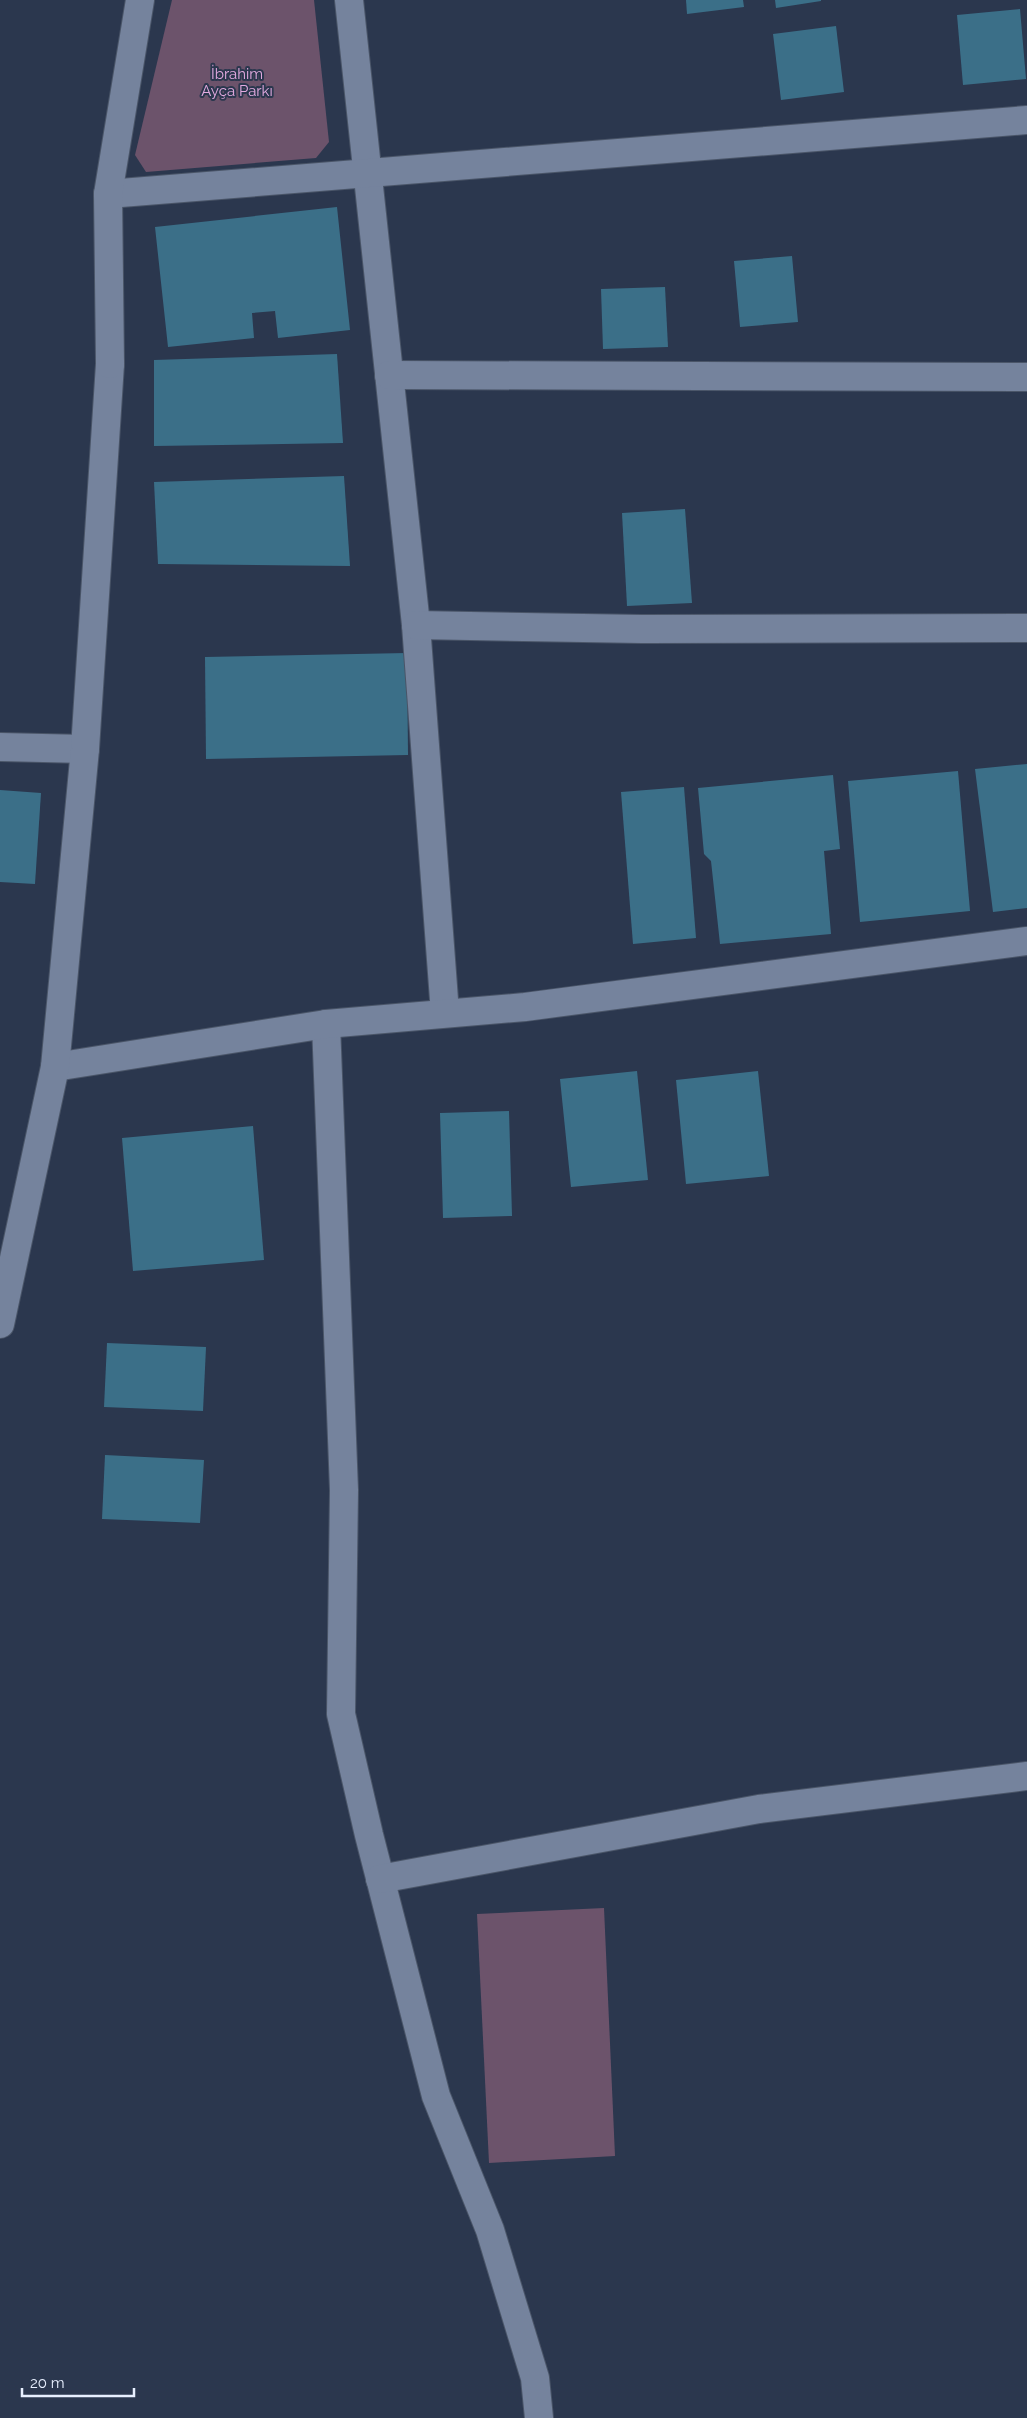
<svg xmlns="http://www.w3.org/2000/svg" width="1027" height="2418" font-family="Raleway,sans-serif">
	<rect width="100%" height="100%" fill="#2b374e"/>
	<g fill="#6c536b">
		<path d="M172,0H314L329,142L316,158L146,172L135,155Z"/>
		<path d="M604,1908L615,2156L489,2163L477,1914Z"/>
	</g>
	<g fill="#3b6f88">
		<path d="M686,0H743L744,7L687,14Z"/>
		<path d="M775,0H821V1L776,8Z"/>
		<path d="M1020,9L1026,79L963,85L957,15Z"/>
		<path d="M836,26L844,92L781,100L773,34Z"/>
		<path d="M337,207L350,330L278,338L275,311L252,313L254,338L168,347L155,227Z"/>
		<path d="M792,256L798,322L740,327L734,261Z"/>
		<path d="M665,287L668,347L603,349L601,289Z"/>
		<path d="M337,354L343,443L154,446V360Z"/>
		<path d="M344,476L350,566L158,564L154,482Z"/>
		<path d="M685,509L692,603L627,606L622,513Z"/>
		<path d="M407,653L408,755L206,759L205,657Z"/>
		<path d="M1027,764V908L993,912L975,769Z"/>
		<path d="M958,771L970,911L860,922L848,781Z"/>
		<path d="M833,775L840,849L824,851L831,934L720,944L711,861L704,854L698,788Z"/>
		<path d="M684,787L696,938L633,944L621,792Z"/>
		<path d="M0,790L41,793L35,884L0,882Z"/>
		<path d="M637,1071L648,1180L571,1187L560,1079Z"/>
		<path d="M758,1071L769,1176L686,1184L676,1080Z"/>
		<path d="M509,1111L512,1216L443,1218L440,1113Z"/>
		<path d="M253,1126L264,1260L133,1271L122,1138Z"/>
		<path d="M107,1343L206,1347L203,1411L104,1407Z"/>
		<path d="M105,1455L204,1460L200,1523L102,1519Z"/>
	</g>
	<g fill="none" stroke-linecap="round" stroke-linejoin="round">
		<defs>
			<g id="minor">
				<path d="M349,0L416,625L445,1013"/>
				<path d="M108,194L1027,120"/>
				<path d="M389,375L1027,377"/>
				<path d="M416,625L642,629L1027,628"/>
				<path d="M0,747L85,749"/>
				<path d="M326,1024L344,1490L341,1714L369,1835L436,2096L490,2230L535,2378L539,2418"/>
				<path d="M55,1067L326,1024L525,1007L1027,941"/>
				<path d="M0,1324L55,1067L85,749L110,364"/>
				<path d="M380,1879L759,1809L1027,1776"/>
			</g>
			<path id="tertiary" d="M110,364L108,194L140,0"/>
		</defs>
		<use href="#minor" stroke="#4a5568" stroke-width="30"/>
		<use href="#tertiary" stroke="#4a5568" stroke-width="30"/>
		<use href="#minor" stroke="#75839d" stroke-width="28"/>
		<use href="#tertiary" stroke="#75839d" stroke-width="28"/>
	</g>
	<g text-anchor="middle" stroke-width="4" stroke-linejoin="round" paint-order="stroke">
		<g font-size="15" fill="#e3aae0" stroke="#2b374e">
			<text x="237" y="79">İbrahim<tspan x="237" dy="17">Ayça Parkı</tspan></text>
		</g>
	</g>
	<path d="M22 2388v8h112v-8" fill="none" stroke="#e8f0ff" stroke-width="2.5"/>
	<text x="30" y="2388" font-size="15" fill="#e8f0ff" stroke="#2b374e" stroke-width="4" paint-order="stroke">20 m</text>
</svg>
